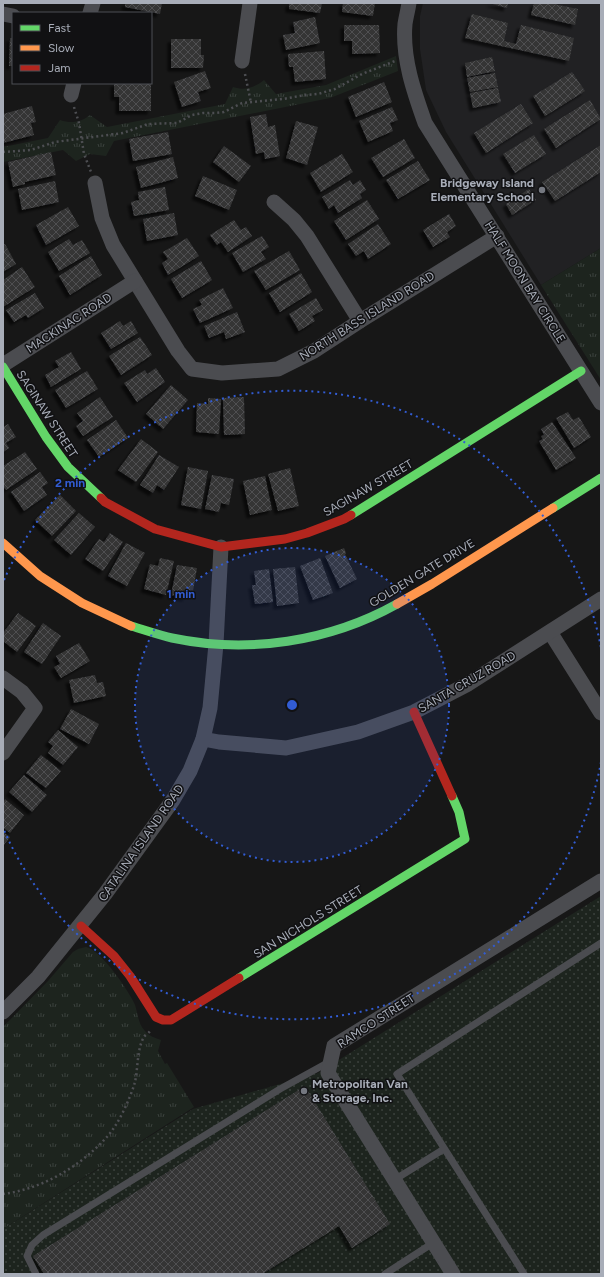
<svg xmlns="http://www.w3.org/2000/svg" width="604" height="1277" font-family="Figtree,sans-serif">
	<defs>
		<pattern id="grass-dots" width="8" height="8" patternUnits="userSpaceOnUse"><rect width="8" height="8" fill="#1d241e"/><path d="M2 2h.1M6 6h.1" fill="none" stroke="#3b413d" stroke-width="1.8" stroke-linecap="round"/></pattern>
		<pattern id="park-tufts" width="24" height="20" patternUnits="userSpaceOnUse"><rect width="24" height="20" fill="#1d241e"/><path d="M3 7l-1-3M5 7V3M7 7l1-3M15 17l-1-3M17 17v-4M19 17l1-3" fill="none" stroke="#3b413d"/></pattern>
		<pattern id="building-cross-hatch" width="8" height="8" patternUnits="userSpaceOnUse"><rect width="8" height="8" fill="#353536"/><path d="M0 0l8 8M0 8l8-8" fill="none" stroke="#4f5051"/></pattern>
		<filter id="shadow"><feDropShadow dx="-3.5" dy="3.5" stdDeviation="1" flood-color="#0009"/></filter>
	</defs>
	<rect width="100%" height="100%" fill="#171717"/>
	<path fill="#212123" d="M423,3H601V248L541,285L446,132L426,90L420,49V16Z"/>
	<path fill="url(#grass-dots)" d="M601,896V1274H3V1229L193,1109L318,1073Z"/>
	<g fill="url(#park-tufts)">
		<path d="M396,56L398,71L330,98L114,141L106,156L90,154L76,161L63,150L3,162V147L48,138L60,120C71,124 82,122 90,115L107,127L225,104L233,87C245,91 254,88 264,80L276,94L326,85Z"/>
		<path d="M601,248V380L541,285Z"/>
		<path d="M86,947C101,950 129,991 135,1005C138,1014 138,1024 145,1031C149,1036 155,1038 161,1040L158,1051L165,1064L167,1063L194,1107L3,1229V1027L48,981L73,952L78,949Z"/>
	</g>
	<g fill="url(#building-cross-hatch)" filter="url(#shadow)">
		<path d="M125,3H162L160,14L125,7Z"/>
		<path d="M289,3H322L320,13L289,9Z"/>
		<path d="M343,3H375L373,16L342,12Z"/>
		<path d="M489,3H508L507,8Z"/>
		<path d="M534,3H549L578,9L575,25L531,15Z"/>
		<path d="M472,14L508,23L504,41L516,44L521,25L574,38L569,61L465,38Z"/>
		<path d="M315,17L320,43L286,50L283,35L295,33L293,22Z"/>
		<path d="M344,25H379L380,53L352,54V41H344Z"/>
		<path d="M10,38H13V66H9Z"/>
		<path d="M171,39H201V55H204L203,68H171Z"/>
		<path d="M324,51L326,79L295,82L293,67H289L288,54Z"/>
		<path d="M492,57L495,71L467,77L465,63Z"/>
		<path d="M205,71L211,88L198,92L201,101L182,107L174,82Z"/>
		<path d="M572,72L585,91L545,116L533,96Z"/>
		<path d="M495,73L498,87L470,92L467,78Z"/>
		<path d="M384,82L392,102L356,117L348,97Z"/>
		<path d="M114,83H151V111H119V97H114Z"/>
		<path d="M498,88L501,102L473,108L470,93Z"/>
		<path d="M590,100L601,119L556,148L544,129Z"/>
		<path d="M521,104L533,123L486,153L474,133Z"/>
		<path d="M32,106L36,122L31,123L34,135L3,143V114Z"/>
		<path d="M392,107L398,120L390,123L393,131L368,142L359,121Z"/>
		<path d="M266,114L268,127L275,125L280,156L265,159L264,152L256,154L250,117Z"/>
		<path d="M296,121L318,127L307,165L286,158Z"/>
		<path d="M168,132L172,154L133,161L129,139Z"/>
		<path d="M534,135L546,154L515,173L503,154Z"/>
		<path d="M404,139L415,158L383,177L371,158Z"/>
		<path d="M601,145V172L555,201L542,182Z"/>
		<path d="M224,146L251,166L239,182L213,162Z"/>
		<path d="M51,152L56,175L25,182V184L13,187L8,162Z"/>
		<path d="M342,154L353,172L321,192L310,173Z"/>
		<path d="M173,157L178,178L141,188L136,167Z"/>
		<path d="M418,161L430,180L398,199L386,180Z"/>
		<path d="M203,176L237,190L229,210L195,196Z"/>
		<path d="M350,180L353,185L360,180L366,190L360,194L362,198L338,213L334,205L329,209L322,197Z"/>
		<path d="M55,181L59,202L22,210L18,189Z"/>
		<path d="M165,187L169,210L134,216L131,202L139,200L138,192Z"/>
		<path d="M529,189L536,200L512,215L506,204Z"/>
		<path d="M367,200L379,219L346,240L334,221Z"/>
		<path d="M68,207L79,226L46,245L36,225Z"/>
		<path d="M174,213L178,235L147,241L143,219Z"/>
		<path d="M449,214L456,226L447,232L450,237L433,247L423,230Z"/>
		<path d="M234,220L241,230L246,227L252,236L228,252L221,242L217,245L210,235Z"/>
		<path d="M378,224L391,244L368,259L364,251L356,256L348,244Z"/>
		<path d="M262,236L269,247L261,252L266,259L243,272L232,253Z"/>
		<path d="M187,238L199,256L168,275L162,263L168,259L163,252Z"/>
		<path d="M69,239L73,245L82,240L90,253L59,271L48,252Z"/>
		<path d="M5,244L16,264L3,272V245Z"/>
		<path d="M289,251L300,270L266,290L254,271Z"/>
		<path d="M91,256L102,275L70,295L59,276Z"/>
		<path d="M201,261L212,280L182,298L171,279Z"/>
		<path d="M22,267L35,287L3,307V280Z"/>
		<path d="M301,273L312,292L280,312L269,293Z"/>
		<path d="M223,288L233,308L200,323L193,309L202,305L199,300Z"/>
		<path d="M35,293L44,308L28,318L26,315L14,322L6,310Z"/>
		<path d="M316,298L323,310L312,316L315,321L299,331L289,314Z"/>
		<path d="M237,312L245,332L226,339L224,332L209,338L204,326Z"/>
		<path d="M120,321L123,326L131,321L138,333L111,349L101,333Z"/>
		<path d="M140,337L152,355L121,375L109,356Z"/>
		<path d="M71,352L81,369L51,387L45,375L59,367L55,361Z"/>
		<path d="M156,368L165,382L137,402L124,383L145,370L147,374Z"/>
		<path d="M87,371L98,389L66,408L55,390Z"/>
		<path d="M171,385L188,400L163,429L146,414Z"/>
		<path d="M100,397L113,417L83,436L76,426L83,421L77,413Z"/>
		<path d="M244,397L245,434L224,435L223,398Z"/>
		<path d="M208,398L221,399L219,434L196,432L197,403L208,404Z"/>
		<path d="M568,412L573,420L579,417L591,437L574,448L556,418Z"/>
		<path d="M116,420L128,438L99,457L87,440Z"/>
		<path d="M552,422L576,458L556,470L539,441L543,439L541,436L544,435L541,429Z"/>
		<path d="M8,424L16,437L6,443L9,448L3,452V427Z"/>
		<path d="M141,439L158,452L136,482L118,470Z"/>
		<path d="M25,452L37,469L6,490L3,486V466Z"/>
		<path d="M159,455L179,467L164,490L157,485L153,493L140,485Z"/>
		<path d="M188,467L208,471L201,509L181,505Z"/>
		<path d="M290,468L299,506L278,511L268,474Z"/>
		<path d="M40,472L48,483L42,487L47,495L24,511L11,492Z"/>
		<path d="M212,475L234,479L229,505L221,503L219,512L205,509Z"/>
		<path d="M265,476L272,510L250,515L243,481Z"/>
		<path d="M60,495L76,511L52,536L35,520Z"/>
		<path d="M79,513L95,527L71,555L54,540Z"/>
		<path d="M110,533L123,542L103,571L85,559L99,539L104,542Z"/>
		<path d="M126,543L145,553L127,586L108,576Z"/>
		<path d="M344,548L346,553L345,554L357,579L340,588L325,556Z"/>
		<path d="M160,558L174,561L166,595L144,589L150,564L158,566Z"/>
		<path d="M320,558L333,593L313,600L300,566Z"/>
		<path d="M177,565L197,568L193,591L187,590L186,598L171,595Z"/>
		<path d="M295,567L299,603L277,606L273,569Z"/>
		<path d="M269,569L273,602L255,604L252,585H256L254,571Z"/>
		<path d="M18,613L36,626L17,652L3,641V633Z"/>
		<path d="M43,623L61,636L42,664L24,652Z"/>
		<path d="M79,643L90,661L61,678L54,667L60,664L56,656Z"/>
		<path d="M95,675L97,683L103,682L106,696L74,703L69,680Z"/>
		<path d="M71,709L99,724L89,744L60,729Z"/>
		<path d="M58,730L78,747L63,765L48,753L53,746L48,742Z"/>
		<path d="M41,755L61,771L46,788L26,773Z"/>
		<path d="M24,775L47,795L32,812L9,792Z"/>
		<path d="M5,799L24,815L10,833L3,827V803Z"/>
		<path d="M3,832L10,837L3,846Z"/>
		<path d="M305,1086L390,1224L352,1248L339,1226L262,1274H44L33,1256Z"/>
	</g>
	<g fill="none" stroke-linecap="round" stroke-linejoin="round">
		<g stroke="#4d4e52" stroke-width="2.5" stroke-dasharray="2 3" stroke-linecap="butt">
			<path d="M245,74L251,103"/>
			<path d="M74,107L79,123L84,154L91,172"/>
			<path d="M3,152L31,150L55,142L123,133L148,124L177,123L192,115L203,113H215L224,112L242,103L283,99L305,95L318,94L335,89L362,74L395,61"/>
			<path d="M3,1194C42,1189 79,1167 105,1139C118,1126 130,1099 135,1082C138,1069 137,1048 144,1037C145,1035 149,1033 150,1031"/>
		</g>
		<g stroke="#4b4c50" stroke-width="7">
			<path d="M394,1180L444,1149"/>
			<path d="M36,1274L27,1256L32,1245L43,1235L280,1089L329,1062"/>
			<path d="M385,1274L433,1243"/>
			<path d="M524,1274L397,1074L601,943"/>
		</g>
		<g stroke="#4b4c50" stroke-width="15">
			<path d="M409,3C408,10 406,17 405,24C402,58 414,92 425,123L601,403"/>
			<path d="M90,13L93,3"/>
			<path d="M3,14L13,16"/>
			<path d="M242,61L250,3"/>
			<path d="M71,95L74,83"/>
			<path d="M95,183L102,218L113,245L178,351L192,369L222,373L278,369L314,351L360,321L497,236"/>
			<path d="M274,202L294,220L307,236L360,321"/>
			<path d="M3,365L135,281"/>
			<path d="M550,632L601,713"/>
			<path d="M3,678L22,692L35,708L3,753"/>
			<path d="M203,739L219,742L286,748L358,732L414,712L468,684L601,599"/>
			<path d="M3,1012L38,977L105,894L173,800L190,771L203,739L210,708L216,644L221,547"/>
			<path d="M453,1274L328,1073L334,1046L601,881"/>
		</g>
		<g stroke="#63d668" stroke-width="9">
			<path d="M3,367L46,437L68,467L101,498"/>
			<path d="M553,508L601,478"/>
			<path d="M351,515L581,371"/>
			<path d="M131,626C145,630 159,635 172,638C248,654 329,642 397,604"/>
			<path d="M239,978L465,839L459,812L452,796"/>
		</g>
		<g stroke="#ff974d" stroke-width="9">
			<path d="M3,543L40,576L82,603L131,626"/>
			<path d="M397,604L432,584L553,508"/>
		</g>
		<g stroke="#b3261e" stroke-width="9">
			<path d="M101,498L105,502L155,529L221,547L285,539L307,533L344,519L351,515"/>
			<path d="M414,712L452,796"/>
			<path d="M81,926L114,956L130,976L156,1017L163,1020H171L239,978"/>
		</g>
	</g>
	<circle cx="292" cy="705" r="157" fill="#325cd3" fill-opacity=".12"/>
	<g fill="none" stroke="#325cd3" stroke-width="2" stroke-dasharray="2 4">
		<circle cx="292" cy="705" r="157"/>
		<path d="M601 762A314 314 0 0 1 4 830M4 580A314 314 0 0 1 601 648"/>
	</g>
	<g fill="#757880" stroke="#111113" stroke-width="1.5">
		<circle cx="542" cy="190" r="4"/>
		<circle cx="304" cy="1091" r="4"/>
	</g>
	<g text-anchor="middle" stroke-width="3" stroke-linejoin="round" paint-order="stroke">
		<g font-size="12" font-weight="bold" fill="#a8adb8" stroke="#111113" text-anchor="end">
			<text x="534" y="187">Bridgeway Island<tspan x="534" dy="14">Elementary School</tspan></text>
			<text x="312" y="1088" text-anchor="start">Metropolitan Van<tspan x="312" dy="14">&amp; Storage, Inc.</tspan></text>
		</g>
		<g font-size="12" fill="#a8adb8" stroke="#111113">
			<text transform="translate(525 282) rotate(58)" y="4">HALF MOON BAY CIRCLE</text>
			<text transform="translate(367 316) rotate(-32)" y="4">NORTH BASS ISLAND ROAD</text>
			<text transform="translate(69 323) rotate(-33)" y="4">MACKINAC ROAD</text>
			<text transform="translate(47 414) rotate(57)" y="4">SAGINAW STREET</text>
			<text transform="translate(368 488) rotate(-30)" y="4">SAGINAW STREET</text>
			<text transform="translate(422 573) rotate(-31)" y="4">GOLDEN GATE DRIVE</text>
			<text transform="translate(467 682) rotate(-30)" y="4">SANTA CRUZ ROAD</text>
			<text transform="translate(141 843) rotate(-55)" y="4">CATALINA ISLAND ROAD</text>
			<text transform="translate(308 922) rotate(-32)" y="4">SAN NICHOLS STREET</text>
			<text transform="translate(376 1021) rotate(-33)" y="4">RAMCO STREET</text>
		</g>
	</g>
	<circle cx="292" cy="705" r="6" fill="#325cd3" stroke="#111113" stroke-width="2"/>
	<g font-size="12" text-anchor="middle" font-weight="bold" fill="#325cd3" stroke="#111113" stroke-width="3" stroke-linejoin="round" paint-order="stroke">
		<text x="70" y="487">2 min</text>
		<text x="181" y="598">1 min</text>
	</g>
	<rect width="604" height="1277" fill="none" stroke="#a8adb8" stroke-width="8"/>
	<rect x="12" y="12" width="140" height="72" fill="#111113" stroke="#4d4f55"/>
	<rect x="20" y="25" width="20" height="6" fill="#63d668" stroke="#4d4f55"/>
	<text x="48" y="32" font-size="12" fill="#a8adb8">Fast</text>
	<rect x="20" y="45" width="20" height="6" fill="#ff974d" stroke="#4d4f55"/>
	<text x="48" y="52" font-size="12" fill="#a8adb8">Slow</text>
	<rect x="20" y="65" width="20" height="6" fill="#b3261e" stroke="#4d4f55"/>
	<text x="48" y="72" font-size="12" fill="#a8adb8">Jam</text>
</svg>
